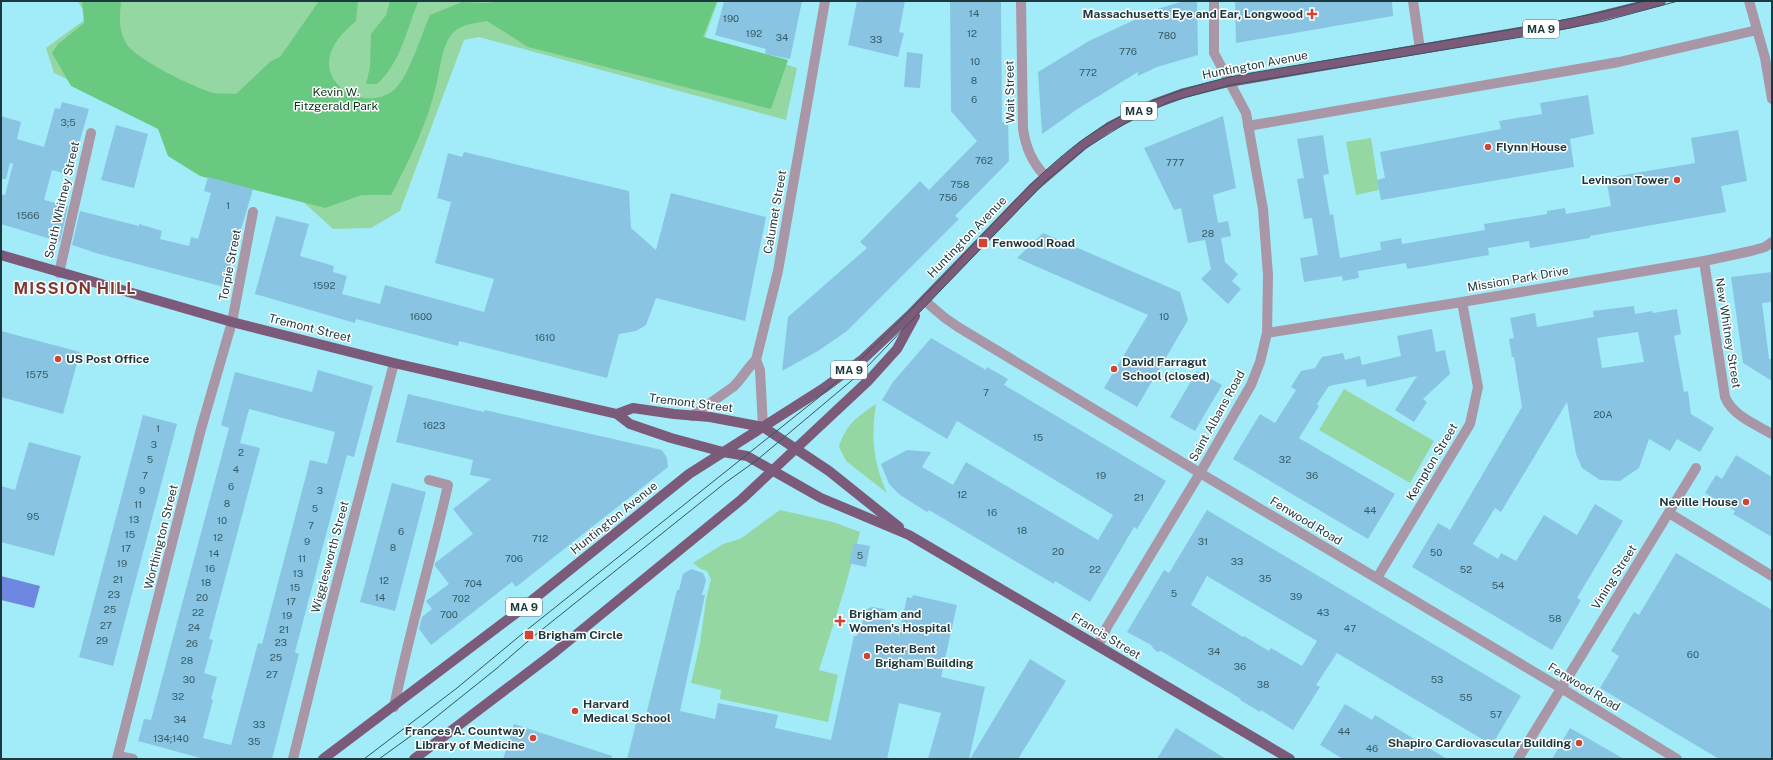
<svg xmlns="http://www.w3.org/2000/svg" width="1773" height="760" font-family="'Public Sans',sans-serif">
	<rect width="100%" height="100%" fill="#a2ecf9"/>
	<g fill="#95d7a2">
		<path d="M78,1H718L705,37L797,68L786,120L479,37L464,40L400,211L371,228L333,229L267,169L193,140L54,73L46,48L87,18Z"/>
		<path d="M1371,138L1379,190L1356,195L1346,142Z"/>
		<path d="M1344,389L1434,441L1410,483L1319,430Z"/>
		<path d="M876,404C871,438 873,461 887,493L846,461L839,447C846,424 857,417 876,404Z"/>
		<path d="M780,510L833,522L860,532L844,591L819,670L838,675L828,722L720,699L721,690L691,683L700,643L706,600L711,579L707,571L701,569L693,563L723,544L740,539Z"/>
	</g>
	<g fill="#6ac981">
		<path d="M82,1H121C120,18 118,28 126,43C133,58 197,89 214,93C221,94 229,93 236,94L271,61L280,57L319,1H358L356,21C344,31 329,46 329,64C331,95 373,109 395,89C409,76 422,33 430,15L462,2L485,3L506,1H717L703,37L788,60L771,109L528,47L487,21C476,23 463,24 455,31C443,40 440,68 437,82C428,122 410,159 391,195H362L325,208L200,176L168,156L158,129L71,86L52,53L58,44L84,23Z"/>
		<path d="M390,1L418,2C407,29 400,64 377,84H366L370,67L371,34L386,15Z"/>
	</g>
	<path fill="#6e88e2" d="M1,576L40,586L34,608L1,600Z"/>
	<g fill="#89c5e3" fill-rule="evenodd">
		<path d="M724,1H802L790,59L765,54L766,49L715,35Z"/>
		<path d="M857,1H905L899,32L904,33L898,57L848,45Z"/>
		<path d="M950,1H1001L1002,122H1008L1009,161L955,216L959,219L847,331L818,351L782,371L788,317L867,248L860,242L920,181L929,190L977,141L951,111Z"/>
		<path d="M1184,1H1197L1198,55L1157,67L1138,76V72L1079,108L1042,134L1038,72L1089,41L1160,8Z"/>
		<path d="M1235,1H1392L1393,16L1236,43Z"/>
		<path d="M907,52L923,54L920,88L904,87Z"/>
		<path d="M1588,95L1594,134L1570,139L1574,167L1381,200L1377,180L1385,178L1380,152L1501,129L1499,121L1542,114L1540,103Z"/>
		<path d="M62,102L89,109L70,175L52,170L44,200L68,206L60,242L1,224V194L5,195L13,164L10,163L6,179H1V116L21,122L17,139L44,147L55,108L60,109Z"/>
		<path d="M1223,116L1236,188L1213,195L1218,223L1228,221L1231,236L1221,238L1225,262L1238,274L1232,281L1241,289L1228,304L1201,279L1211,269L1205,240L1188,243L1181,208L1174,210L1144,148Z"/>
		<path d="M116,125L148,134L134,188L101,180Z"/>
		<path d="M1738,130L1747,181L1721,186L1726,212L1590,236V238L1530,248L1529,241L1488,248L1489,255L1407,269L1406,263L1358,271L1359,278L1343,281L1342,276L1304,282L1300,258L1318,255L1312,218L1304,219L1297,179L1304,178L1297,139L1323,135L1329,174L1323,175L1330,215L1333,214L1340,258L1381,250L1380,242L1401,238L1402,244L1485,230L1484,224L1547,214V211L1565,208L1566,214L1611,206L1606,178L1695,163L1691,138Z"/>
		<path d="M464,152L629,191L631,228L656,250L671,193L766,217L745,321L656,298L646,325L636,331L619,334L607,378L459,341L458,346L356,319L355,323L255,294L276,216L309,224L300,256L334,266L333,272L347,276L342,294L380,304L385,285L484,312L494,279L435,263L451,202L437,198L448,153L462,157Z"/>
		<path d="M208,177L253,189L224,287L99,254L72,245L80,211L139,226V224L162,231L160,239L189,246L191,237L198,239L211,193L204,191Z"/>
		<path d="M1043,233L1180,292L1188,320L1137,407L1104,388L1148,315L1017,258Z"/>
		<path d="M1772,272V302L1762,303L1769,359H1772V381L1743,363L1731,277Z"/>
		<path d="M1634,306L1635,314L1652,311L1653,313L1677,309L1681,334L1674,336L1684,392L1688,391L1691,414L1714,428L1700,452L1677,439L1670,451L1649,439L1639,468L1620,481L1600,480L1582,468L1576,454L1567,402L1501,512L1495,508L1473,544L1498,559L1501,553L1516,561L1544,515L1577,535L1595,504L1623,521L1577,598L1581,600L1552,650L1412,567L1438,523L1450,530L1522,407L1514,357H1512L1509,339L1514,338L1510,318L1535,313L1537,327L1594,317L1593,311ZM1638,332L1644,362L1602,368L1597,338Z"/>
		<path d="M1432,329L1436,352L1445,350L1450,374L1423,399L1427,402L1414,422L1395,410L1417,376L1367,387L1365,379L1329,386L1317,404L1319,406L1299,438L1395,494L1368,539L1233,459L1260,414L1275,423L1296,390L1291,387L1301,371L1315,368L1322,357L1343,353L1345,360L1360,356L1362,365L1401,356L1397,336Z"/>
		<path d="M1,331L80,352L63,414L1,397Z"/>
		<path d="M931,338L986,370L987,367L1008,379L1004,385L1166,481L1137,529L1134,527L1090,602L1055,581L1054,584L929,510L927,512L900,495L889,484L881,464L907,450L931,452L922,467L953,485L966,462L1098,540L1113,515L957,421L947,439L882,400L893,382Z"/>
		<path d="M318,370L373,386L354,457L347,455L295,652L299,654L272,759H204L138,741L144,719L151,720L229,428L221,425L235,372L312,392ZM249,409L335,432L327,464L310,460L262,644L258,643L231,745L203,738L213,700L211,699L217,677L204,673L213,640L209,639L260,448L240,443Z"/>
		<path d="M1197,371L1222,385L1195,431L1170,417Z"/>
		<path d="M408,394L484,412L485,410L662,450L667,458L668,467L516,587L512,582L431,645L419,629L422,617L432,609L426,601L449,584L435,566V563L473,534L453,509L491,479L470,475L473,460L396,442Z"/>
		<path d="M143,415L177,424L113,666L79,657Z"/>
		<path d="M29,442L81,456L54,556L1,542V486L15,490Z"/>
		<path d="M1736,455L1772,477V537L1733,514L1735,511L1705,493L1716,475L1722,479Z"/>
		<path d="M392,483L426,492L395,611L360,602Z"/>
		<path d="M1207,510L1521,696L1492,745L1337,653L1316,685L1320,687L1293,730L1261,710L1260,712L1240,700L1241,699L1178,661L1161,651L1157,652L1153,648L1151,645L1127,632L1164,570L1169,573ZM1207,576L1317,641L1302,666L1271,648L1269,651L1244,636L1243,637L1191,605Z"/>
		<path d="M854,543L870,546L866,567L849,563Z"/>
		<path d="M1676,553L1772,610V759H1719L1600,688L1619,656L1611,651L1634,612L1639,615Z"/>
		<path d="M691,569L703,573L706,580L702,595H705L680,711L715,719L718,703L778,715L775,728L831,740L854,636H857L859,624H862L865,610L872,607L884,609L899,636L907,597L912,598L913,595L957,605L941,677L985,687L969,759H928L941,713L899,703L887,759H627L637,719L646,715L677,590H679L683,574Z"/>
		<path d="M1030,659L1066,681L1018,759H970Z"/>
		<path d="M1345,704L1372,720L1375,715L1447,759H1343L1320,745Z"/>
		<path d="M514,724L612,756L611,759H503Z"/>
		<path d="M1176,728L1226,759H1157Z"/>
		<path d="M1570,728L1624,759H1552Z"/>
	</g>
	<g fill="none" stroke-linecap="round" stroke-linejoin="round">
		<g stroke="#a996a7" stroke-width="10">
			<path d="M1021,1L1023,129C1026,148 1032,162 1045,176"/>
			<path d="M1413,1L1420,49"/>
			<path d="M1749,1L1765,58L1772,99"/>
			<path d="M1248,126L1619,62L1757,30"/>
			<path d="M1704,261L1725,397C1733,416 1755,424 1772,434"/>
			<path d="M59,273L91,133"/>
			<path d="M925,301L945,318L958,327L1200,473L1561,688L1677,759"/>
			<path d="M1267,333L1462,302L1704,261L1751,251L1765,247L1772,242"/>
			<path d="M692,416L733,387C742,379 747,368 756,360"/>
			<path d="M763,427L760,370L756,360L778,271L825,1"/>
			<path d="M1669,513L1772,576"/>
			<path d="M1377,578L1470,424L1478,387L1462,302"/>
			<path d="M1098,646L1107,627L1200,473L1251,385L1260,362L1267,333L1268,275L1263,209L1246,113L1214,53V1"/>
			<path d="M394,707C409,632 431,560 448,485L429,480"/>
			<path d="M118,756L133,759"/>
			<path d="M117,759L201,429L232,322L253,212"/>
			<path d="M293,759L329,613L394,363"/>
			<path d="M1518,759L1696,468"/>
		</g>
		<g stroke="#7c5a79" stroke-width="10">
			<path d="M1,255L232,322L394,363L617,414L630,424L671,438L723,452L747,456L821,498L909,535L1290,759"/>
			<path d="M617,414L633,408L674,414L710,417L763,427L829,471L899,527"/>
			<path d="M323,759L515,614L689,474L824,388L863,359L910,315L1034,187L1083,145L1109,127L1154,104L1184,93L1229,82L1572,23L1661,1"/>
			<path d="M414,759L555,652L742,499L869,380L897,349L915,316"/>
		</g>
		<g stroke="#32575e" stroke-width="1">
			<path d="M364,759L457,688L528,629L818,398C876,348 927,293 979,238C1019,197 1057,153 1107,124C1151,98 1190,86 1239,75L1538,25L1602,12L1645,1"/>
			<path d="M379,759L426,725L496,669L534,636L725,483L757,460L863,371L1048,179L1086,148L1126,123L1169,102L1231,85L1540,34L1604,21L1678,1"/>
		</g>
	</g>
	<g fill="#d04433" stroke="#fff" stroke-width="1.5">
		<path d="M1310 8h4v4h4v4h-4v4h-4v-4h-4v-4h4z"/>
		<circle cx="1488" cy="147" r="4"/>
		<circle cx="1677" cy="180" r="4"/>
		<rect x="978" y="238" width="10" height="10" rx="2"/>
		<circle cx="58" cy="359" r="4"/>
		<circle cx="1114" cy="369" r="4"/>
		<circle cx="1746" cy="502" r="4"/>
		<path d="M838 615h4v4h4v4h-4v4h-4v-4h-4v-4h4z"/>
		<rect x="524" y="630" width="10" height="10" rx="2"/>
		<circle cx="867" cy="656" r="4"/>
		<circle cx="575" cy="711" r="4"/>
		<circle cx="533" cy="738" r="4"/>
		<circle cx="1579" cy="743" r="4"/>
	</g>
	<g text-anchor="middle" stroke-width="3" stroke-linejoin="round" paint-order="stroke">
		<g font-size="10" fill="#365c68">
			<text x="974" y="17">14</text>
			<text x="731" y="22">190</text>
			<text x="754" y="37">192</text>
			<text x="972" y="37">12</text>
			<text x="1167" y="39">780</text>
			<text x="782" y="41">34</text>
			<text x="876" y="43">33</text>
			<text x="1128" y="55">776</text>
			<text x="975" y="65">10</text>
			<text x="1088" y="76">772</text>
			<text x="974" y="84">8</text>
			<text x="974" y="103">6</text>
			<text x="68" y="126">3;5</text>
			<text x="984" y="164">762</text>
			<text x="1175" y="166">777</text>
			<text x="960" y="188">758</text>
			<text x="948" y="201">756</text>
			<text x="228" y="209">1</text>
			<text x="28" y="219">1566</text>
			<text x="1208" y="237">28</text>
			<text x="324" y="289">1592</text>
			<text x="421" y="320">1600</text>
			<text x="1164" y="320">10</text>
			<text x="545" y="341">1610</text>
			<text x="37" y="378">1575</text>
			<text x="986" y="396">7</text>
			<text x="1603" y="418">20A</text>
			<text x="434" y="429">1623</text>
			<text x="158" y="432">1</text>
			<text x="1038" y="441">15</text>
			<text x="154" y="448">3</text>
			<text x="241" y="456">2</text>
			<text x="150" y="463">5</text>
			<text x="1285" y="463">32</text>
			<text x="236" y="473">4</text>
			<text x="145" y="479">7</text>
			<text x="1101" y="479">19</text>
			<text x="1312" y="479">36</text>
			<text x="231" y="490">6</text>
			<text x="142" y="494">9</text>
			<text x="320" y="494">3</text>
			<text x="962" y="498">12</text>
			<text x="1139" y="501">21</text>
			<text x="227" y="507">8</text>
			<text x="138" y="508">11</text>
			<text x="315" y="512">5</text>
			<text x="1370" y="514">44</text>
			<text x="992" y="516">16</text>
			<text x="33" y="520">95</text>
			<text x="134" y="523">13</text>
			<text x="222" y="524">10</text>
			<text x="311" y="529">7</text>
			<text x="1022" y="534">18</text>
			<text x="401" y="535">6</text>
			<text x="130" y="538">15</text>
			<text x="218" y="541">12</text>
			<text x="540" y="542">712</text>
			<text x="307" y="545">9</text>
			<text x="1203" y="545">31</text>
			<text x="393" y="551">8</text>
			<text x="126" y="552">17</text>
			<text x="1058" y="555">20</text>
			<text x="1436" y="556">50</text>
			<text x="214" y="557">14</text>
			<text x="860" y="559">5</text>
			<text x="302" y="562">11</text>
			<text x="514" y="562">706</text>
			<text x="1237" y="565">33</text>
			<text x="122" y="567">19</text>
			<text x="210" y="572">16</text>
			<text x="1095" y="573">22</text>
			<text x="1466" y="573">52</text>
			<text x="298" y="577">13</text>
			<text x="1265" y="582">35</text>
			<text x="118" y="583">21</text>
			<text x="384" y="584">12</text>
			<text x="206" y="586">18</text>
			<text x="473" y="587">704</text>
			<text x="1498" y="589">54</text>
			<text x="295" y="591">15</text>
			<text x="1174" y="597">5</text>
			<text x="114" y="598">23</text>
			<text x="1296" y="600">39</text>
			<text x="202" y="601">20</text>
			<text x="380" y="601">14</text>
			<text x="461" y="602">702</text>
			<text x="291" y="605">17</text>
			<text x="110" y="613">25</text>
			<text x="198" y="616">22</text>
			<text x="1323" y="616">43</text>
			<text x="449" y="618">700</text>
			<text x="287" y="619">19</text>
			<text x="1555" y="622">58</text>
			<text x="106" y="629">27</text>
			<text x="194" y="631">24</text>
			<text x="1350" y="632">47</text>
			<text x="284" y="633">21</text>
			<text x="102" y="644">29</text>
			<text x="281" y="646">23</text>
			<text x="192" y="647">26</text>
			<text x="1214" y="655">34</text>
			<text x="1693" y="658">60</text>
			<text x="276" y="661">25</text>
			<text x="187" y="664">28</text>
			<text x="1240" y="670">36</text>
			<text x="272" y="678">27</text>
			<text x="189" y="683">30</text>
			<text x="1437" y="683">53</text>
			<text x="1263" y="688">38</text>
			<text x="178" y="700">32</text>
			<text x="1466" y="701">55</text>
			<text x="1496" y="718">57</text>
			<text x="180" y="723">34</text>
			<text x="259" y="728">33</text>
			<text x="1344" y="735">44</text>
			<text x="171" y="742">134;140</text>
			<text x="254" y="745">35</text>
			<text x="1372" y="752">46</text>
		</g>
		<g fill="#fff" stroke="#5f7479" stroke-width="1">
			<rect x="1523" y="20" width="36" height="18" rx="3"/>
			<rect x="1121" y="102" width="36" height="18" rx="3"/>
			<rect x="831" y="361" width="36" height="18" rx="3"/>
			<rect x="506" y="598" width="36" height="18" rx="3"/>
		</g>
		<g font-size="11" font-weight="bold" fill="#1b393f">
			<text x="1541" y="33">MA 9</text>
			<text x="1139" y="115">MA 9</text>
			<text x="849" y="374">MA 9</text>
			<text x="524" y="611">MA 9</text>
		</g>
		<g font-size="12" font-weight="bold" fill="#1b393f" stroke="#fff" text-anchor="start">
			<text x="1303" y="18" text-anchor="end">Massachusetts Eye and Ear, Longwood</text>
			<text x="1496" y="151">Flynn House</text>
			<text x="1669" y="184" text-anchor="end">Levinson Tower</text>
			<text x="992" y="247">Fenwood Road</text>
			<text x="66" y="363">US Post Office</text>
			<text x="1122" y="366">David Farragut<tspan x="1122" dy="14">School (closed)</tspan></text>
			<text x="1738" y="506" text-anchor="end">Neville House</text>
			<text x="849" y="618">Brigham and<tspan x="849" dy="14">Women's Hospital</tspan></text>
			<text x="538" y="639">Brigham Circle</text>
			<text x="875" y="653">Peter Bent<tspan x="875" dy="14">Brigham Building</tspan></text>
			<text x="583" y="708">Harvard<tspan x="583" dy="14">Medical School</tspan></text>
			<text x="525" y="735" text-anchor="end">Frances A. Countway<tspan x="525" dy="14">Library of Medicine</tspan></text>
			<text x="1571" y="747" text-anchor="end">Shapiro Cardiovascular Building</text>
		</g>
		<g font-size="12" fill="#1b393f" stroke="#fff">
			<text transform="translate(1255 65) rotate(-11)" y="4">Huntington Avenue</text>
			<text transform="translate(1010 92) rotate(-91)" y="4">Wait Street</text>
			<text transform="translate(62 200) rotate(-77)" y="4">South Whitney Street</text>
			<text transform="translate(775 212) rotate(-80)" y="4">Calumet Street</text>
			<text transform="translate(967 237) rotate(-46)" y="4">Huntington Avenue</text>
			<text transform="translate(230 265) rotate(-79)" y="4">Torpie Street</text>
			<text transform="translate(1518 279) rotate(-10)" y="4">Mission Park Drive</text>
			<text transform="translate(310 328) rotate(14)" y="4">Tremont Street</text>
			<text transform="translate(1728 333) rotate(81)" y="4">New Whitney Street</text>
			<text transform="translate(691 403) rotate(7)" y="4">Tremont Street</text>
			<text transform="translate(1217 416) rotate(-61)" y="4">Saint Albans Road</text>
			<text transform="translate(1432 462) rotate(-59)" y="4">Kempton Street</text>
			<text transform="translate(614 518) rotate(-39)" y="4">Huntington Avenue</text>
			<text transform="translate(1306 521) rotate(31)" y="4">Fenwood Road</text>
			<text transform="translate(161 537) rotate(-76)" y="4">Worthington Street</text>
			<text transform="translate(330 557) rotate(-75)" y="4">Wigglesworth Street</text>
			<text transform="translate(1614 577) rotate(-58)" y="4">Vining Street</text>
			<text transform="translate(1106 636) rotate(31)" y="4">Francis Street</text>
			<text transform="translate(1584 687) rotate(31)" y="4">Fenwood Road</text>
		</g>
		<g font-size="12" fill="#0b3317" stroke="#fff">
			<text x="336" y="96">Kevin W.<tspan x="336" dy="14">Fitzgerald Park</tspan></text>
		</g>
		<g font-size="16" font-weight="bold" letter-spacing="1" fill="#7e382e" stroke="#fff">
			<text x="75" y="294">MISSION HILL</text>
		</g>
	</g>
	<rect width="1773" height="760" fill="none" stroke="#1b393f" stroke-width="4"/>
</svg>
